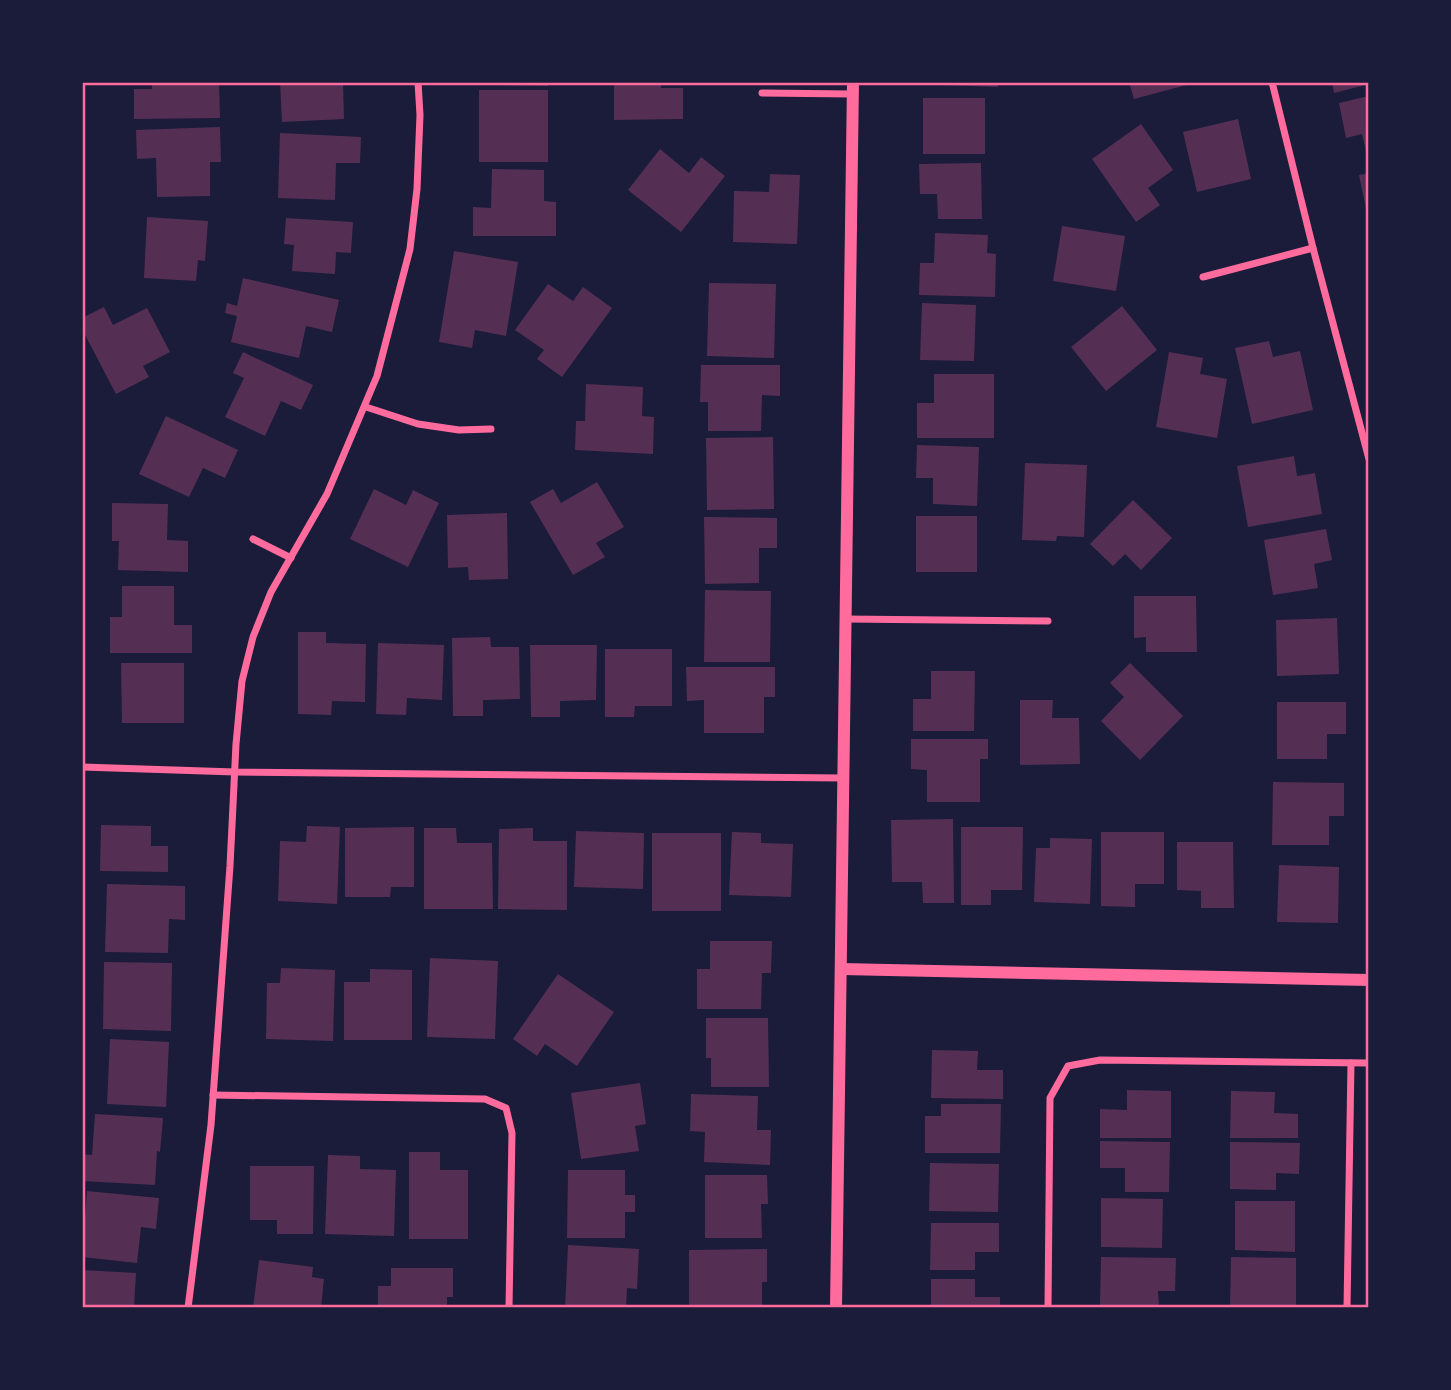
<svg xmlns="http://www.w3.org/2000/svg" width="1451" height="1390" font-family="Helvetica,sans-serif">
	<rect width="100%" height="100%" fill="#1b1b3a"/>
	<g fill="#542f53">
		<path d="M152,82H219L220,118L134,119V89H152Z"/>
		<path d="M280,82H343L344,119L282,122Z"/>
		<path d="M496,82H548V86L496,85Z"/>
		<path d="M614,82H661V88H683V119L614,120Z"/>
		<path d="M942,82H998V87L942,85Z"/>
		<path d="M1129,82H1194V83L1134,99Z"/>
		<path d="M1332,82H1369V84L1334,93Z"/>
		<rect x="479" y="90" width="69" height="72"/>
		<path d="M1369,96V159L1368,160L1362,134L1346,138L1339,103Z"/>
		<rect x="923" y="98" width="62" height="56"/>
		<path d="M1238,119L1251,179L1197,192L1183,132Z"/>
		<path d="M1141,124L1173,170L1148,188L1160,205L1136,222L1092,159Z"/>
		<path d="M220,127L221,162H210V196L157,197L156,158L137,159L136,130Z"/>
		<path d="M280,133L361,137L360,163H336L335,200L278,198Z"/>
		<path d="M660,149L689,173L701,157L725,176L681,232L628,190Z"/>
		<path d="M981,163L982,219H938L937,194H920L919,164Z"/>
		<path d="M492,169L544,170V201L556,202V236H473V207L491,208Z"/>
		<path d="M1369,173V219H1368L1359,175Z"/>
		<path d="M770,174L800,175L797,244L733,242L734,191L769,192Z"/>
		<path d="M147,217L208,221L205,261L198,260L196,281L144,278Z"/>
		<path d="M286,218L353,222L351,253L336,252L335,274L292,271L294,245L284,244Z"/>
		<path d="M1062,226L1125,236L1116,291L1053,281Z"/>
		<path d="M935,233L988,235L987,253L996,254L995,297L919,295L920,263H934Z"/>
		<path d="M454,251L518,262L506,336L475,330L472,348L439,342Z"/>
		<path d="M243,278L339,300L332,332L306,326L299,358L231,342L237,316L225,313L227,303L237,306Z"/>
		<path d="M709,283L776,284L774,358L707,356Z"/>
		<path d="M548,284L573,301L583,287L612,308L562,377L537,359L544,350L515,330Z"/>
		<path d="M922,303L976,305L974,361L920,360Z"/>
		<path d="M1122,306L1157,350L1106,391L1071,347Z"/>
		<path d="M104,307L113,325L147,308L170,352L143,366L149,377L116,394L82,329V318Z"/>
		<path d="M1269,341L1273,357L1300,351L1313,410L1252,424L1235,348Z"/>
		<path d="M243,352L313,385L301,410L281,401L265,436L225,417L244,378L233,373Z"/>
		<path d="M1169,352L1203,358L1200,374L1227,379L1217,438L1156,427Z"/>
		<path d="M701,365H780V396L762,395L761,431H708V402H700Z"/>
		<path d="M934,374H994V438H917V403H934Z"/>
		<path d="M586,384L643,387L642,416L654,417L653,454L575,450L576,421H585Z"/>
		<path d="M166,416L238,450L225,478L203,468L189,497L139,474Z"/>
		<path d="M773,437L774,509L707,510L706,438Z"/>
		<path d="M917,445L979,447L977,506L933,504V478H916Z"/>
		<path d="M1294,456L1297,476L1315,473L1322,514L1248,527L1237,466Z"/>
		<path d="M1025,463L1087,465L1084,537L1057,536L1056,541L1022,540Z"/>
		<path d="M597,482L624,527L596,543L605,557L573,575L530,502L553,489L561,503Z"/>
		<path d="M374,489L406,505L413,490L439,503L408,567L350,539Z"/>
		<path d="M1133,500L1172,538L1141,570L1125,554L1113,566L1090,544Z"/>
		<path d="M112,503L168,504L167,540L188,541V572L118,570L119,541H112Z"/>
		<path d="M507,513L508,579L469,580L468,567L448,568L447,515Z"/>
		<rect x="916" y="516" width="61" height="56"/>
		<path d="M704,517L777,518V548H759V583L705,584Z"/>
		<path d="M1326,529L1332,560L1314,564L1318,588L1273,595L1264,540Z"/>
		<path d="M122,586H174V625H192V653H110V617H122Z"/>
		<path d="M705,590L771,591L770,662H704Z"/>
		<path d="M1134,596H1196L1197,652H1146V637L1134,638Z"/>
		<path d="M1337,618L1339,674L1277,676L1276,620Z"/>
		<path d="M298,632H326V643L366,644L365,702L332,701L331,715L298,714Z"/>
		<path d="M490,637L491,647H519L520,699L483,700V716H453L452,638Z"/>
		<path d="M378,643L444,645L442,700L407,698L406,715L376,714Z"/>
		<path d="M530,645H597L596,700L560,701V717H531Z"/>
		<path d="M605,649H672V706H635L634,717H605Z"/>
		<path d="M121,663H184V723H122Z"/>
		<path d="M1130,663L1183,716L1140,760L1101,721L1124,697L1110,683Z"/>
		<path d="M686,667H775V697H764V733H704V700L687,701Z"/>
		<path d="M931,671H975L974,731H913V699H931Z"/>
		<path d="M1020,700H1053L1052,718H1079L1080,764L1020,765Z"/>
		<path d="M1277,702H1346V734H1327V759H1277Z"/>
		<path d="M911,739H988V759H980V802H927V770L911,769Z"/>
		<path d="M1273,782L1344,783V816H1329V845H1272Z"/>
		<path d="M953,819L954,903H923L922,882H892L891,820Z"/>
		<path d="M101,825L151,826V846H168V872L100,871Z"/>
		<path d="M307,826L340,827L337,904L278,901L280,841L306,842Z"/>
		<path d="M414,827V887H391L390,897H345V828Z"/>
		<path d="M961,827H1023L1022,890H991V905H961Z"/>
		<path d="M424,828H456L457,843H492L493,909H424Z"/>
		<path d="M533,828V841H567V910L498,909L499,829Z"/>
		<path d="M576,831L644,833L643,889L574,887Z"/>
		<path d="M732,832L761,833V843L793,844L791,897L729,895Z"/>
		<path d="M1101,832H1164V884H1135V907L1101,906Z"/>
		<rect x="652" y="833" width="69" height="78"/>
		<path d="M1050,838L1092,839L1090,904L1034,902L1036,848H1050Z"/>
		<path d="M1177,842H1233L1234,908H1201V891L1177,890Z"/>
		<path d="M1279,865L1339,867L1338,923L1277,922Z"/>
		<path d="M107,884L185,886V920L169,919L168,953L105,952Z"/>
		<path d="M710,941H772L771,973H762L761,1009H697V969H710Z"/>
		<path d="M430,958L498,961L495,1039L427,1037Z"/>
		<path d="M104,962L172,963L171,1031L103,1029Z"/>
		<path d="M281,968L335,970L333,1041L266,1039L267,983H280Z"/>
		<path d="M370,969L412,970V1040H344V982H370Z"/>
		<path d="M558,974L614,1012L577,1066L545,1044L537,1056L513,1039Z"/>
		<path d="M706,1018H768L769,1087H711V1058H706Z"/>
		<path d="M110,1039L169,1042L166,1107L107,1104Z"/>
		<path d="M932,1050L978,1051L977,1070H1003V1099L931,1098Z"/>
		<path d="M640,1083L646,1124L635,1126L639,1151L581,1159L571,1093Z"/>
		<path d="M1127,1090L1171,1091V1138H1100V1109L1127,1110Z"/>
		<path d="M1231,1091L1275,1092L1274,1113L1298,1114V1138H1230Z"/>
		<path d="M691,1094L758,1096L757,1130H771L770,1165L704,1162L705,1132L690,1131Z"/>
		<path d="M941,1104H1001L1000,1153H925V1116H941Z"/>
		<path d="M95,1114L163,1118L160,1152L157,1151L155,1185L82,1181V1154L92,1155Z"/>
		<path d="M1100,1141L1170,1142L1169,1192H1125V1168H1100Z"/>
		<path d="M1230,1142L1300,1143L1299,1174L1276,1173V1190L1230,1189Z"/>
		<path d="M409,1152H440V1170H468V1239H409Z"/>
		<path d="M328,1155L360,1156V1169L396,1170L394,1236L325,1234Z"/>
		<path d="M930,1163L999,1164L998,1212L929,1211Z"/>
		<path d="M250,1166H314L313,1234H277V1220H250Z"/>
		<path d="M568,1170H625V1195H635V1212H625V1238H567Z"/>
		<path d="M705,1175H767L768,1204H761L762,1238H705Z"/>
		<path d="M87,1191L159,1198L156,1229L141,1227L137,1263L82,1257Z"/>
		<path d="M1101,1198L1163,1199L1162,1248L1101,1247Z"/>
		<path d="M1235,1201H1295V1252L1235,1250Z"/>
		<path d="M931,1223H999V1252H975V1270H930Z"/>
		<path d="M568,1245L639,1249L637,1289L627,1288L626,1308H565Z"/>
		<path d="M767,1249V1282H762V1308H689V1250Z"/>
		<path d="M1101,1257L1176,1258L1175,1291H1158L1159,1306L1100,1305Z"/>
		<path d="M1231,1257L1296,1258V1308H1230Z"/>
		<path d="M259,1260L313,1267L312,1277L324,1279L321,1308H253Z"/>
		<path d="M391,1268H453V1297H447V1308H378V1286H391Z"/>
		<path d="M82,1270L136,1273L134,1308H82Z"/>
		<path d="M931,1279H975V1297H1000V1308H931Z"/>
	</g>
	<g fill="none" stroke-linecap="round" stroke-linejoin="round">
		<g stroke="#ff6b9d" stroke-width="7">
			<path d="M1272,82L1313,248L1369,459"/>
			<path d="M762,93L852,94"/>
			<path d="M1203,277L1313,248"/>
			<path d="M366,407L418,424L459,430L491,429"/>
			<path d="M253,539L291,558"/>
			<path d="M845,619L1048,621"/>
			<path d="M82,767L235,772L843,778"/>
			<path d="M213,1095L485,1099L506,1108L512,1133L509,1308"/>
			<path d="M188,1308L211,1125L230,866L236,744L242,681L253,637L271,592L327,494L377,376L410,249L417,189L420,115L418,82"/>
			<path d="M1048,1308L1050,1098L1068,1066L1100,1060L1369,1063"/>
			<path d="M1347,1308L1351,1063"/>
		</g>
		<g stroke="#ff6b9d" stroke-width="12">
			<path d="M841,969L1369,980"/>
			<path d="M836,1308L853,82"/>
		</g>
	</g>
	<rect width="1451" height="1390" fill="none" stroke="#1b1b3a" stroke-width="168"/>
	<rect x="84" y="84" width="1283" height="1222" fill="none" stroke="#ff6b9d" stroke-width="2.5"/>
</svg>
